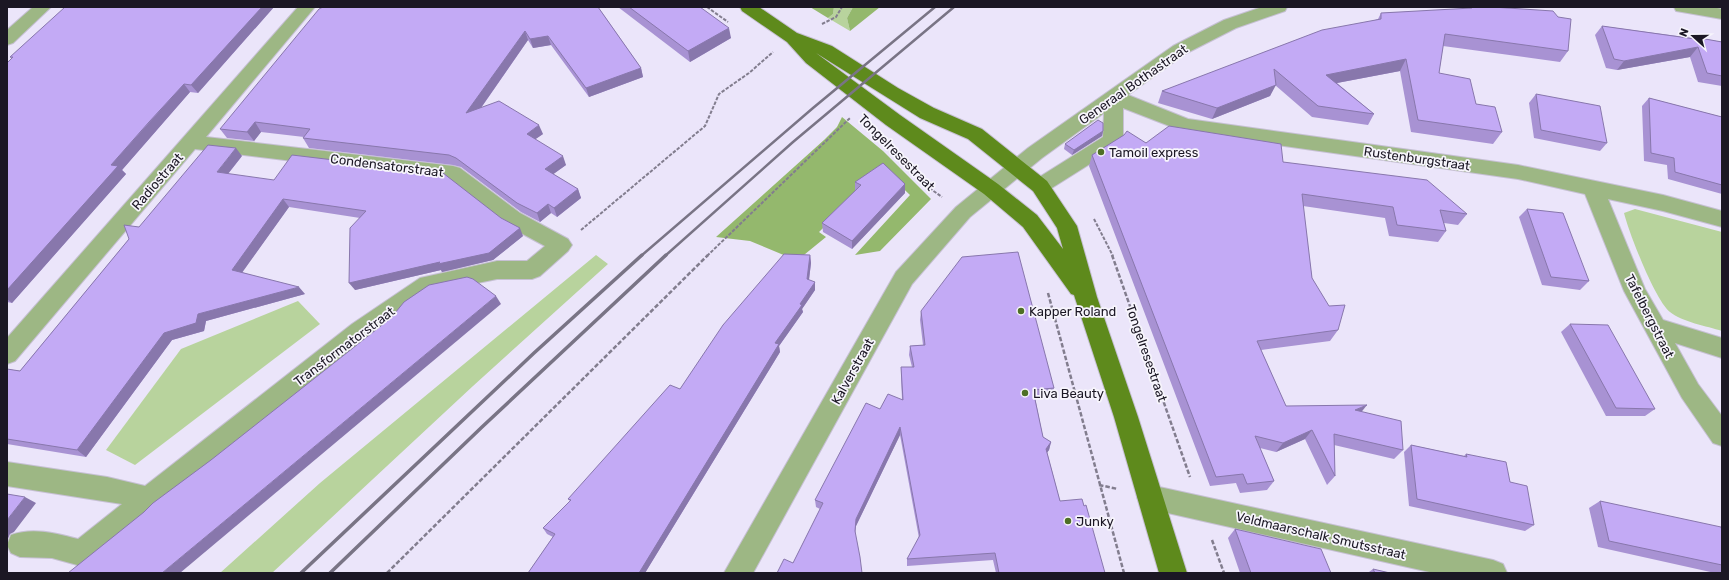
<svg xmlns="http://www.w3.org/2000/svg" width="1729" height="580" font-family="Rubik,sans-serif">
	<rect width="100%" height="100%" fill="#ebe5fa"/>
	<g fill="#b8d39d">
		<path d="M834,7H853L847,18L850,31L828,18L833,14Z"/>
		<path d="M1635,209L1722,232V331C1707,326 1682,322 1670,312C1655,300 1629,233 1624,213Z"/>
		<path d="M596,255L608,264L473,386L272,573H220L320,483Z"/>
		<path d="M298,301L320,324L135,465L106,450L181,349Z"/>
	</g>
	<g fill="#94b86d">
		<path d="M810,7H834L833,14L828,18Z"/>
		<path d="M853,7H880L850,31L847,18Z"/>
		<path d="M842,117L883,151L931,199L880,251L855,255L910,195L883,169L819,232L826,237L799,259L786,256L750,241L716,237L824,140L837,127Z"/>
	</g>
	<g fill="none" stroke-linecap="round" stroke-linejoin="round">
		<defs>
			<g id="minor">
				<path d="M33,7H51L13,43L7,45V30Z"/>
				<path d="M298,7H315L206,137L453,166L460,168L520,213L568,239L572,245L568,251L540,276L532,279H497L434,292L368,338L90,562L81,566L52,558L20,557L11,553L7,545L11,535C32,527 56,533 78,539L122,504L7,486V462L107,477L145,486L352,324L420,278L497,261H527L545,246L506,225L448,180L195,149L15,361L7,364V338Z"/>
				<path d="M1262,7H1287L1285,11L1236,28L1185,54L1128,95L1188,119L1518,165L1663,195L1722,211V227L1663,211L1608,199L1645,289L1663,320L1722,338V358L1675,343L1698,384L1722,416V446L1713,443L1682,398L1624,291L1585,194L1518,179L1185,132L1123,108V140L1120,145L1047,191L1040,193L1033,191L1030,186L1033,181L1103,137L1104,113L1042,158L970,217L912,284L753,573H724L896,272L956,207L1028,148L1173,46L1224,20Z"/>
				<path d="M1674,7H1712L1722,9V19L1682,12L1676,11Z"/>
				<path d="M1150,485L1493,560L1503,564L1507,573H1434L1150,509L1141,505L1137,497L1141,489Z"/>
			</g>
			<path id="major" d="M740,7H759L797,33L832,46L898,88L934,108L982,129L1047,181L1077,226L1097,297L1138,417L1187,573H1159L1114,417L1074,295L1071,294L1023,227L984,194L886,125L806,63L787,42L742,11ZM816,53L920,118L968,139L1033,191L1057,228L1063,249L1037,215L998,184L900,115Z"/>
		</defs>
		<use href="#minor" stroke="#c6c0d3" stroke-width="2"/>
		<use href="#major" stroke="#c6c0d3" stroke-width="2"/>
		<g stroke="#827d8e" stroke-width="2" stroke-dasharray="3.5 1.5" stroke-linecap="butt">
			<path d="M707,7L728,22"/>
			<path d="M822,24L836,17L842,7"/>
			<path d="M902,159L928,187L942,197"/>
			<path d="M1094,219L1113,256"/>
			<path d="M581,230L705,126L719,94L749,73L773,52"/>
			<path d="M707,256L850,118"/>
		</g>
		<g stroke="#827d8e" stroke-width="2.5" stroke-dasharray="4.5 2" stroke-linecap="butt">
			<path d="M1112,255L1190,477"/>
			<path d="M1048,293L1124,573"/>
			<path d="M1099,485L1118,489"/>
			<path d="M1212,540L1224,573"/>
			<path d="M387,573L708,255"/>
		</g>
		<use href="#minor" fill="#9db784" fill-rule="evenodd"/>
		<use href="#major" fill="#5e8a1c" fill-rule="evenodd"/>
		<g stroke="#797485" stroke-width="2.5">
			<path d="M641,256L813,108L935,7"/>
			<path d="M665,256L793,142L954,7"/>
		</g>
		<g stroke="#797485" stroke-width="3.5">
			<path d="M301,573L534,353L642,255"/>
			<path d="M330,573L482,427L666,255"/>
		</g>
	</g>
	<g fill="#a892d3">
		<path d="M274,7L198,93L190,92L122,170L126,174L12,303L7,302V63L12,59L10,57Z"/>
		<path d="M598,7L641,68L643,77L589,97L551,45L533,48L528,40L481,108L543,134L535,139L566,165L553,174L578,189L581,198L557,217L551,213L540,222L521,212L461,167L453,165L309,148L303,138L304,137L261,132L254,141L227,138L220,129Z"/>
		<path d="M618,7H700L731,38L690,62Z"/>
		<path d="M1470,7H1492L1568,51L1560,62L1443,46L1439,73L1476,104L1502,132L1493,144L1411,132L1400,71L1337,83L1374,114L1368,125L1312,117L1275,85L1270,96L1212,119L1158,103L1162,91L1378,19L1381,13L1469,9Z"/>
		<path d="M1602,26L1692,38L1694,37L1722,42V86L1698,82L1690,57L1617,70L1606,68L1595,35Z"/>
		<path d="M1536,94L1607,143L1600,151L1534,138L1529,103Z"/>
		<path d="M1649,98L1722,117V194L1668,179L1667,165L1644,161L1642,106Z"/>
		<path d="M1103,131L1102,136L1072,155L1064,149L1065,144Z"/>
		<path d="M1146,143L1283,162L1467,214L1458,225L1444,223L1446,231L1438,242L1389,236L1385,218L1303,206L1312,278L1338,330L1330,341L1261,350L1286,406L1361,412L1403,450L1394,459L1334,445L1335,476L1327,485L1305,439L1276,452L1260,448L1274,481L1267,490L1240,493L1236,483L1210,486L1089,166L1092,155Z"/>
		<path d="M242,156L228,174L523,236L493,260L442,272L441,270L355,290L360,218L289,207L242,272L305,294L206,321L204,331L172,340L86,457L7,444V369L20,371L139,227Z"/>
		<path d="M855,182L905,193L852,249L823,232L822,223L855,191Z"/>
		<path d="M1527,209L1589,281L1580,290L1542,285L1519,217Z"/>
		<path d="M810,255L811,263L809,280L815,290L802,309L803,312L779,346L780,352L645,573H528L553,537L547,534L543,528L570,501L568,499L680,389Z"/>
		<path d="M921,311L1054,388L1052,396L1035,398L1043,437L1051,442L1049,450L1047,452L1060,501L1105,573H996L993,560L907,566V559L919,538L900,435L856,526L855,533L793,563L820,509L816,507L815,500L880,409L902,399L901,376V367H912L909,355L910,346L923,345L920,320Z"/>
		<path d="M1570,324L1655,409L1645,416H1606L1561,332Z"/>
		<path d="M1411,445L1464,456L1466,454L1510,482L1534,525L1525,531L1409,506L1404,452Z"/>
		<path d="M1600,501L1722,531V573H1715L1598,547L1589,508Z"/>
		<path d="M1235,529L1331,573H1240L1228,538Z"/>
		<path d="M1373,569L1390,573H1369V572Z"/>
	</g>
	<g fill="#8877ac">
		<path d="M262,7H274L198,93L191,85Z"/>
		<path d="M729,28L731,38L690,62L688,51Z"/>
		<path d="M525,31L528,40L471,122L466,113Z"/>
		<path d="M548,36L551,45L533,48L530,39Z"/>
		<path d="M1698,47L1690,57L1617,70L1624,61Z"/>
		<path d="M1406,59L1400,71L1321,86L1326,75Z"/>
		<path d="M641,68L643,77L589,97L586,88Z"/>
		<path d="M184,84L190,92L122,170L126,174L12,303L7,299V290L111,165Z"/>
		<path d="M1276,85L1270,96L1212,119L1217,108Z"/>
		<path d="M255,122L261,132L254,141L247,132Z"/>
		<path d="M539,125L543,134L530,143L527,134Z"/>
		<path d="M1103,131L1102,136L1072,155L1074,150Z"/>
		<path d="M236,148L242,156L223,180L217,172Z"/>
		<path d="M563,156L566,165L548,178L545,169Z"/>
		<path d="M905,184V193L852,249V241Z"/>
		<path d="M578,189L581,198L557,217L554,208Z"/>
		<path d="M283,199L289,207L239,277L232,270Z"/>
		<path d="M548,204L551,213L540,222L537,213Z"/>
		<path d="M520,228L523,236L493,260L442,272L441,270L355,290L349,283Z"/>
		<path d="M810,255L811,263L808,287L807,279Z"/>
		<path d="M815,282V290L802,309L803,312L779,346L780,352L645,573H639L775,343L800,304Z"/>
		<path d="M299,287L305,294L206,321L204,331L172,340L86,457L77,450L164,333L198,314Z"/>
		<path d="M496,296L501,304L180,573H162Z"/>
		<path d="M1367,405L1359,415L1355,410Z"/>
		<path d="M900,427V435L856,526L855,538L856,519Z"/>
		<path d="M1312,430L1305,439L1276,452L1283,443Z"/>
		<path d="M1051,442L1049,450L1044,457L1046,449Z"/>
		<path d="M25,497L36,503L14,532L10,534L7,541V520Z"/>
	</g>
	<g fill="#c3aaf5" stroke="#8877ac">
		<path d="M65,7H262L191,85L184,84L149,122L111,165L118,166L7,290V63L13,57H10Z"/>
		<path d="M323,7H598L641,68L586,88L548,36L530,39L525,31L466,113L499,101L539,125L527,134L563,156L545,169L578,189L554,208L548,204L537,213L517,203L456,158L449,155L303,138L310,129L255,122L247,132L220,129L319,9Z"/>
		<path d="M629,7H700L729,28L688,51Z"/>
		<path d="M1471,7H1492L1553,11L1558,17L1571,19L1568,51L1445,34L1439,73L1470,79L1476,104L1495,107L1502,132L1418,120L1406,59L1326,75L1374,114L1318,106L1274,69L1276,85L1217,108L1162,91L1322,30L1381,19V13L1472,8Z"/>
		<path d="M1602,26L1695,39L1694,37L1722,42V76L1707,73L1698,47L1624,61L1614,59Z"/>
		<path d="M1536,94L1600,106L1607,143L1541,130Z"/>
		<path d="M1649,98L1722,117V185L1675,172L1674,158L1651,153Z"/>
		<path d="M1098,120L1103,123V131L1074,150L1065,144Z"/>
		<path d="M1169,126L1281,144L1283,162L1427,180L1467,214L1440,210L1446,231L1397,225L1393,207L1302,194L1312,278L1329,306L1345,305L1338,330L1257,341L1286,406L1367,405L1355,410L1401,421L1403,450L1334,434L1335,476L1312,430L1283,443L1255,436L1274,481L1247,484L1243,474L1216,477L1092,155L1124,135L1127,131L1146,143Z"/>
		<path d="M208,145L236,148L217,172L274,180L292,155L443,173L501,218L520,228L489,253L438,264L440,262L349,283L350,228L366,211L283,199L232,270L299,287L198,314L196,323L164,333L77,450L7,439V369L20,371L129,239L124,225L139,227Z"/>
		<path d="M883,163L905,184L852,241L822,223L861,185L855,182Z"/>
		<path d="M1527,209L1563,213L1589,281L1551,277Z"/>
		<path d="M1018,252L1054,388L1033,390L1043,437L1051,442L1046,449L1060,501L1082,499L1084,506L1086,505L1105,573H999L995,553L907,559L920,535L900,427L856,519L855,531L860,557L862,573H777L784,559L793,563L823,503L815,500L866,403L880,409L888,394L903,400L901,367H914L910,346L925,345L921,311L962,257Z"/>
		<path d="M784,254L810,255L807,279L815,282L800,304L802,305L775,343L779,344L639,573H528L555,534L543,528L571,500L568,499L670,385L680,389L723,325Z"/>
		<path d="M467,277L473,279L496,296L162,573H68L144,512L153,503L211,460L391,318L404,302L429,285Z"/>
		<path d="M1570,324L1608,325L1655,409L1616,408Z"/>
		<path d="M1411,445L1467,457L1466,454L1506,462L1510,482L1527,486L1534,525L1417,499Z"/>
		<path d="M7,494L25,497L7,520Z"/>
		<path d="M1600,501L1721,527L1722,531V565L1609,541Z"/>
		<path d="M1235,529L1321,549L1331,573H1251Z"/>
		<path d="M1373,569L1390,573H1375Z"/>
	</g>
	<g fill="#4e6f25" stroke="#f7f5fc" stroke-width="1.5">
		<circle cx="1101" cy="152" r="4"/>
		<circle cx="1021" cy="311" r="4"/>
		<circle cx="1025" cy="393" r="4"/>
		<circle cx="1068" cy="521" r="4"/>
	</g>
	<g text-anchor="middle" stroke-width="3.5" stroke-linejoin="round" paint-order="stroke">
		<g font-size="13" fill="#1b1724" stroke="#f7f5fc">
			<text transform="translate(1133 84) rotate(-35)" y="5">Generaal Bothastraat</text>
			<text transform="translate(897 152) rotate(45)" y="5">Tongelresestraat</text>
			<text transform="translate(1417 158) rotate(8)" y="5">Rustenburgstraat</text>
			<text transform="translate(387 165) rotate(7)" y="5">Condensatorstraat</text>
			<text transform="translate(157 181) rotate(-49)" y="5">Radiostraat</text>
			<text transform="translate(1650 316) rotate(63)" y="5">Tafelbergstraat</text>
			<text transform="translate(344 346) rotate(-37)" y="5">Transformatorstraat</text>
			<text transform="translate(1147 353) rotate(71)" y="5">Tongelresestraat</text>
			<text transform="translate(852 371) rotate(-61)" y="5">Kalverstraat</text>
			<text transform="translate(1321 535) rotate(13)" y="5">Veldmaarschalk Smutsstraat</text>
		</g>
		<g font-size="13" fill="#1b1724" stroke="#f7f5fc" text-anchor="start">
			<text x="1109" y="157">Tamoil express</text>
			<text x="1029" y="316">Kapper Roland</text>
			<text x="1033" y="398">Liva Beauty</text>
			<text x="1076" y="526">Junky</text>
		</g>
	</g>
	<rect width="1729" height="580" fill="none" stroke="#1b1724" stroke-width="16"/>
	<g transform="translate(1693 36) rotate(291)" stroke="#f7f5fc" stroke-width="3" paint-order="stroke">
	<path d="M0-3L7 15L0 10L-7 15Z" fill="#1b1724"/>
	<text y="-6" font-size="11" font-weight="bold" text-anchor="middle" fill="#1b1724">N</text>
	</g>
</svg>
